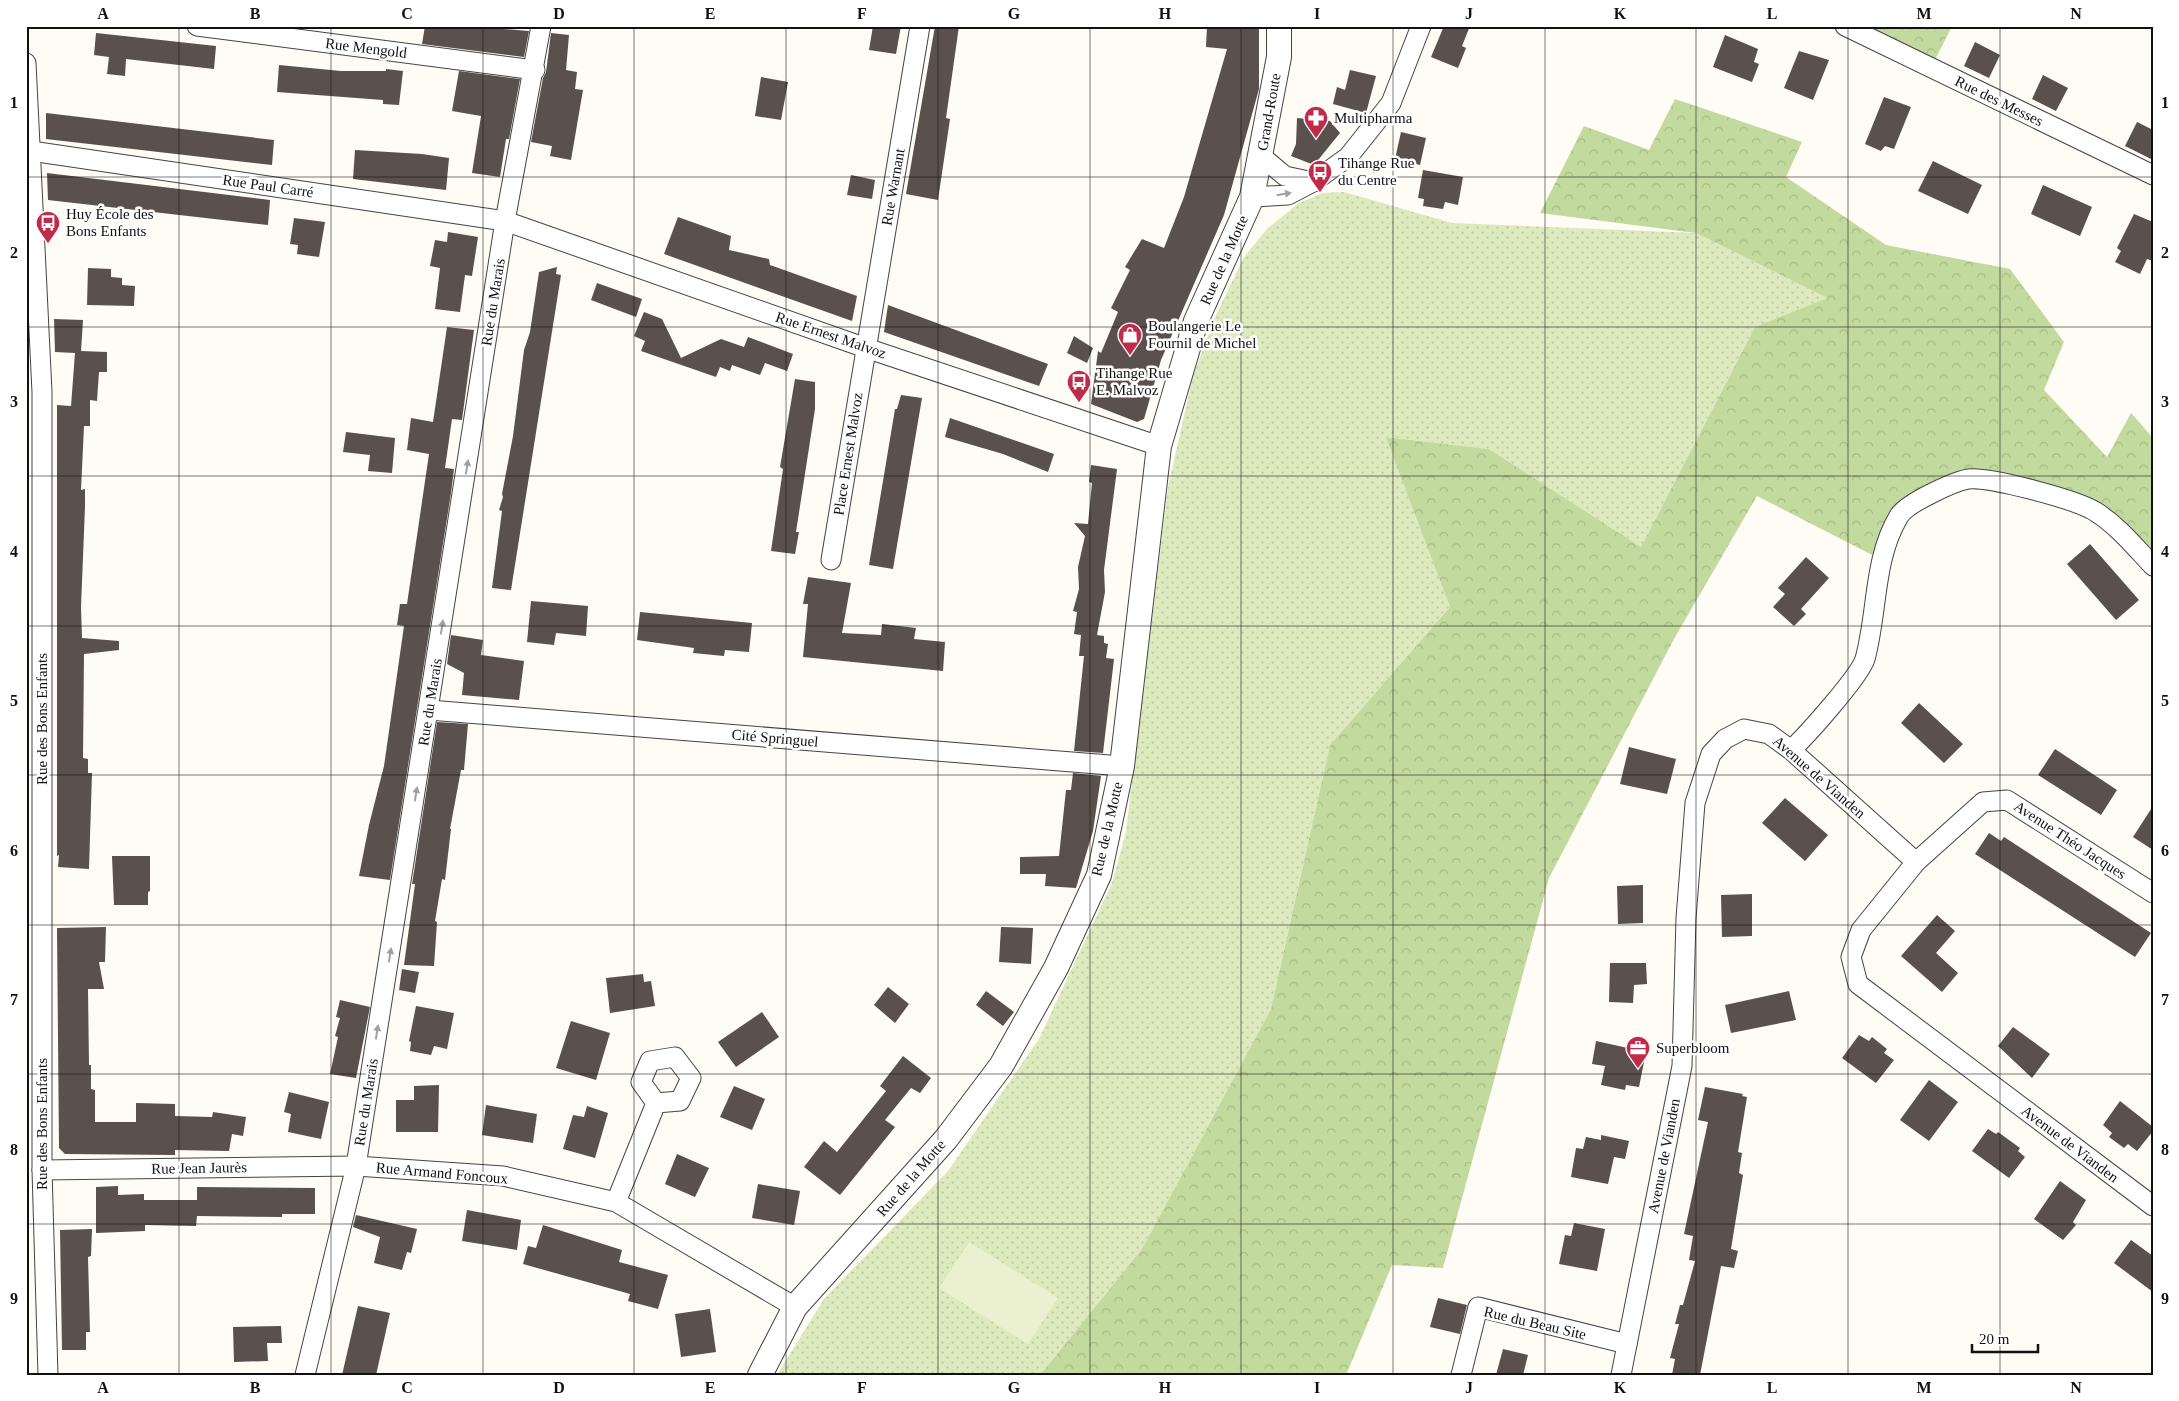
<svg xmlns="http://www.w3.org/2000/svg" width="2179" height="1401" font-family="Georgia,serif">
	<defs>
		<pattern id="grass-dots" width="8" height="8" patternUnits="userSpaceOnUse" patternTransform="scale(1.25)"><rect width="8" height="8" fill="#dceabe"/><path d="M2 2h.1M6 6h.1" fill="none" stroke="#bcc8a2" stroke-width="1.8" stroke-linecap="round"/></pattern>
		<pattern id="forest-crowns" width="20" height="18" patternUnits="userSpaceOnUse" patternTransform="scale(1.25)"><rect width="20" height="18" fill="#c2da9e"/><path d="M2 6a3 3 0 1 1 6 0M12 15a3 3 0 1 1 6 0" fill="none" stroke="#a6ba87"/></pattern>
	</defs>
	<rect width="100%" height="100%" fill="#fffbf5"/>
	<path fill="url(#grass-dots)" d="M1344,192L1452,223L1696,233L1829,298L1755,327L1641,547L1489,449L1387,437L1450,607L1330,745L1271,1009L1142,1249L1040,1375H777L824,1299L948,1171L1039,1039L1112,883L1126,832L1168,487L1193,376L1216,315L1244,257L1267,229L1299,203L1323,193Z"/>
	<g fill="url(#forest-crowns)">
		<path d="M1855,26H1952L1931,68Z"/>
		<path d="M1675,99L1802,142L1786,177L1886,245L2010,269L2064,342L2044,390L2107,457L2131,413L2153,438V566L2094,511L1968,479L1907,506L1882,560L1757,496L1674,639L1549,878L1443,1268L1392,1265L1346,1375H1040L1142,1249L1271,1009L1330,745L1450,607L1386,437L1489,449L1641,547L1755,327L1828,298L1696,233L1540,213L1584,126L1649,150Z"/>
	</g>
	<path fill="#ebf1d0" d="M969,1242L1058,1298L1028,1344L939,1288Z"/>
	<g fill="#5a504d">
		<path d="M425,26H466L529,31L524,57L422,44Z"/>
		<path d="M873,26H901L896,54L869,50Z"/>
		<path d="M935,26H959L946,118L950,119L938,200L906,194Z"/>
		<path d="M1207,26H1259V89L1224,215L1161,360L1144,419L1137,422L1091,404L1098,351L1101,353L1118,312L1111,308L1130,270L1125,267L1142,239L1164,248L1184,197L1227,49L1206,47Z"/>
		<path d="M1444,26H1470L1462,46L1466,48L1458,68L1431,57Z"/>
		<path d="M96,33L216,46L214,69L126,59L125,76L107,74L109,57L94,55Z"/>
		<path d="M551,33L569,35L566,70L577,72L575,89L583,90L571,160L550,156L552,146L531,142L543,78L546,72Z"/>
		<path d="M1725,35L1758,49L1754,62L1759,64L1752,82L1713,67Z"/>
		<path d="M1975,42L2000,55L1989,78L1964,66Z"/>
		<path d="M1799,51L1829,60L1813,100L1784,88Z"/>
		<path d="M279,65L341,71H386V69L403,71L399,105L383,104V100L277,92Z"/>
		<path d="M1350,70L1376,76L1366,113L1333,104L1337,87L1345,90Z"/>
		<path d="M459,71L520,79L509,139H506L500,177L472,173L481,116L452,111Z"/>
		<path d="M2043,75L2068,88L2056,111L2032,99Z"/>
		<path d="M761,77L788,82L781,120L755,116Z"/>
		<path d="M1884,97L1911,107L1894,149L1885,146L1881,151L1865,144Z"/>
		<path d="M46,113L274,140L272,165L46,139Z"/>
		<path d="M1297,118L1330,121L1340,133L1314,165L1291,156L1296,144Z"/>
		<path d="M2137,122L2153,130V160L2125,146Z"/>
		<path d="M1401,132L1426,138L1420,165L1395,159Z"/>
		<path d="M355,150L422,154L449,158L446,190L353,179Z"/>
		<path d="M1933,161L1982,185L1968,214L1918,191Z"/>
		<path d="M1423,170L1463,177L1458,205L1445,202L1443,209L1423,206L1424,199L1418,198Z"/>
		<path d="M47,173L270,200L268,225L48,200Z"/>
		<path d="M851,175L875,180L872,199L847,195Z"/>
		<path d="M2043,185L2092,207L2080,236L2031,214Z"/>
		<path d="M2134,214L2153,222V261L2147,259L2140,274L2115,262L2121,251L2117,248Z"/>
		<path d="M678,217L731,236L729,250L769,259L770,265L857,296L852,321L664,254Z"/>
		<path d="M294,218L325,222L319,257L297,254L298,245L290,244Z"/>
		<path d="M448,232L478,237L472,276L465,275L460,312L435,309L440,268L430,266L435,240L447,242Z"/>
		<path d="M557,267L556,274L561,275L511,590L492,588L502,511L499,510L503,497L502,494L513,436L524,350L530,332L539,272Z"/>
		<path d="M88,268L111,269V277L122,278V285L135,286L134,306L87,305Z"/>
		<path d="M597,283L642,299L636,317L591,300Z"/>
		<path d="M888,305L1048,364L1039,386L884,332Z"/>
		<path d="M644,312L662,319L681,358L721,339L744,347L748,337L793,354L787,371L765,363L760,375L732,365L730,371L720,367L716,377L641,351L645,341L634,336Z"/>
		<path d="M54,319L83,320L81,351L107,352V372H99L97,401L90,400V426H84L81,490L85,489V507L81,607L82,638L119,641V650L84,654L83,758L88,759V773H92L89,869L58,867L59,855L57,856V405L71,406L75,353L55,352Z"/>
		<path d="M447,327L474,330L462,420L452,419L445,468L454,469L451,493L390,880L359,876L369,825L384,766L404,626L397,625L400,604H407L429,454L407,450L411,418L433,422Z"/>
		<path d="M1074,336L1093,348L1087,363L1067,353Z"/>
		<path d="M795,379L815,382V409L796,532H799L795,554L771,551L783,469L780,467Z"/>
		<path d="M901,395L922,398L893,569L869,565L895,409H897Z"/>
		<path d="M950,418L1054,454L1048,472L1003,454L945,437Z"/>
		<path d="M346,432L395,438L392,473L368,471L370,455L343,452Z"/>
		<path d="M1091,465L1117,469L1104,570L1105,592L1097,635L1104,636V643L1108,644L1106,658L1114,659L1103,753L1074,751L1084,656H1079L1081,635L1074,634L1077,612L1073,611L1079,589L1078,567L1085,536L1074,523L1088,524L1092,483L1089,482Z"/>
		<path d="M2090,544L2139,600L2116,620L2067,564Z"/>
		<path d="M1806,557L1829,578L1801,609L1806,614L1794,626L1773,607L1785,594L1778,588Z"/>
		<path d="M808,577L851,583L842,633L881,635L882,624L916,628L914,639L945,642L943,671L803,657L808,604H803Z"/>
		<path d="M531,601L588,606L586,636L556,633L554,645L527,642Z"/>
		<path d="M640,612L752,623L749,652L725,650L724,656L693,653L694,648L637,640Z"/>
		<path d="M451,635L483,640L481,655L524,661L519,700L462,695L464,673L447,664Z"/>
		<path d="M1919,703L1963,744L1944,763L1901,723Z"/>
		<path d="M437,722L468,724L464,770H461L450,829H451L445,880L442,879L435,921L437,922L434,966L404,965L415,884H412Z"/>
		<path d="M1629,747L1676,759L1667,794L1620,784Z"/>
		<path d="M2055,749L2117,790L2101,815L2038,775Z"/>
		<path d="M1073,773L1101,776L1093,831L1076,888L1045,886L1046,874H1020V857L1059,856L1066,790H1071Z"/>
		<path d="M1785,798L1828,835L1805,861L1762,823Z"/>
		<path d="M2153,806V850L2133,837Z"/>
		<path d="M1989,833L2001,841L2004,837L2151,933L2135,957L1975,854Z"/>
		<path d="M112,856H150V891L148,892V905H114Z"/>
		<path d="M1643,885V923L1618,924L1617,886Z"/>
		<path d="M1752,894V936L1722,937L1721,895Z"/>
		<path d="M1937,915L1955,931L1936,953L1958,973L1942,992L1901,956Z"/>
		<path d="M106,927L105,962H99L104,989H88L89,1065H91V1089L95,1090V1122H136V1103L175,1104V1116L212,1117L213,1112L246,1117L243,1136L232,1134L229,1151L175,1150V1155L65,1154L59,1148L57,928Z"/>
		<path d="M1001,927L1033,928L1031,964L999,962Z"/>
		<path d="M1610,963H1646L1647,984L1634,985L1633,1003L1609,1002Z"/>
		<path d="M402,969L419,972L415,993L399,990Z"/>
		<path d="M643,974L644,982L651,981L655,1006L610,1013L606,978Z"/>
		<path d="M888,987L909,1004L895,1023L874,1005Z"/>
		<path d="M986,991L1014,1012L1003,1026L976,1005Z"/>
		<path d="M1789,991L1796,1020L1731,1033L1725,1005Z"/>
		<path d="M340,1000L370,1007L356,1078L330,1074L338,1037L335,1036L340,1018L336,1017Z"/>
		<path d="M416,1006L454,1013L447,1049L434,1046L431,1055L410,1051L411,1042L409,1041Z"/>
		<path d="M762,1012L779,1037L736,1067L718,1042Z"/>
		<path d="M571,1021L610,1033L596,1080L556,1068Z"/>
		<path d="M2013,1027L2050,1054L2032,1078L1998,1046Z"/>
		<path d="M1859,1035L1869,1041L1872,1037L1887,1049L1884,1053L1894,1060L1876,1083L1842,1058Z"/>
		<path d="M1596,1041L1646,1052L1639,1087L1626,1085L1625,1090L1601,1085L1605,1066L1592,1064Z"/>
		<path d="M903,1056L931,1078L920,1093L911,1088L885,1120L895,1127L840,1195L804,1167L824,1141L837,1152L886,1091L880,1086Z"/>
		<path d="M1929,1080L1958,1102L1929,1141L1900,1120Z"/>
		<path d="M439,1085L438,1132H396V1100H414V1086Z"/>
		<path d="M734,1086L765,1099L752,1130L720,1117Z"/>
		<path d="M1705,1087L1743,1094L1742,1096L1747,1097L1738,1152L1742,1153L1739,1173L1743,1175L1731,1249L1738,1251L1734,1268L1721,1266L1700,1375H1672L1675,1359L1670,1358L1679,1324H1675L1680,1305H1683L1695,1261L1689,1260L1693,1236L1684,1234L1708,1122L1698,1120Z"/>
		<path d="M289,1092L329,1102L321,1139L288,1132L291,1114L284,1112Z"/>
		<path d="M2120,1101L2153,1127V1131L2137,1151L2128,1144L2124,1148L2109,1137L2112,1133L2103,1125Z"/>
		<path d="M486,1105L537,1114L533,1143L482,1135Z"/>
		<path d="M587,1106L608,1113L595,1158L563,1149L573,1115L584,1117Z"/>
		<path d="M1988,1129L1996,1134L1998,1132L2020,1148L2018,1151L2025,1157L2009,1178L1972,1151Z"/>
		<path d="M1601,1135L1629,1141L1625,1159L1614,1157L1608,1184L1571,1177L1576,1148L1583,1149L1586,1137L1601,1140Z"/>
		<path d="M677,1154L709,1168L695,1197L665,1184Z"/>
		<path d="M2060,1181L2086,1200L2073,1222L2076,1225L2063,1240L2034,1219Z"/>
		<path d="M758,1184L800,1191L794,1225L752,1218Z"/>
		<path d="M118,1186V1195L144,1194V1200H197V1187L315,1188V1214H282V1217L197,1216L196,1226L145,1225V1231L96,1233V1187Z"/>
		<path d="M467,1210L521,1220L517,1250L462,1241Z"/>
		<path d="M356,1215L417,1229L411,1253L407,1252L402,1270L374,1263L380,1237L353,1227Z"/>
		<path d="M1574,1223L1605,1229L1597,1271L1559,1264L1565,1235L1571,1236Z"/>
		<path d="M543,1225L622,1250L619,1262L668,1275L658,1309L628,1301L630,1294L523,1264L528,1246L536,1248Z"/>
		<path d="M92,1229L91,1256L88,1257L90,1332H86V1350H62L60,1230Z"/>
		<path d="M2131,1240L2153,1256V1292L2114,1263Z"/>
		<path d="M1438,1298L1467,1305L1460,1334L1430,1327Z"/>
		<path d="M358,1306L390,1313L376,1375H342Z"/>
		<path d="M710,1309L716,1352L681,1357L675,1314Z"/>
		<path d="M281,1326L282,1343H267L268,1361L234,1362L233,1327Z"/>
		<path d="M1503,1349L1528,1355L1523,1375H1496Z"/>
	</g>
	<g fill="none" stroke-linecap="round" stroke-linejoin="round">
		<defs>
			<g id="minor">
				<path d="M197,26L535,70"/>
				<path d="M1845,26L2153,175"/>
				<path d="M26,63L42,392V1170L48,1375"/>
				<path d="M31,151L505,221L866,348L1159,446"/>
				<path d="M1261,156L1285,176L1313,182"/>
				<path d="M1252,197L1288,195L1313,182L1348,157L1391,103L1421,26"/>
				<path d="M831,560L920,26"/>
				<path d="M429,710L1122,766"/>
				<path d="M1791,750C1807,735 1859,677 1865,659C1878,612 1873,559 1899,516C1907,503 1953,482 1968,479C1988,476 2078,500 2096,512C2118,526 2135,547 2153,566"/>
				<path d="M1916,862L1983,802L2007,800L2153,893"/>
				<path d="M42,1170L356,1166L503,1176L616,1202L795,1307"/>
				<path d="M616,1202L656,1103L680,1101L691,1078L675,1057L650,1061L641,1082L656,1103"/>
				<path d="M305,1375L356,1166L505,221L541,26"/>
				<path d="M1461,1375L1478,1307L1627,1344"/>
				<path d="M1621,1375L1682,1066L1686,918L1695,803L1711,754L1725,739L1744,729L1769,734L1791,750L1916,862L1861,930L1851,957L1858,984L2153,1206"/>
			</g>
			<path id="tertiary" d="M760,1375L795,1307L946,1139L1001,1066L1056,968L1099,875L1122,766L1159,446L1196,321L1252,197L1279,57V26"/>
		</defs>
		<use href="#minor" stroke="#444" stroke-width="21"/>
		<use href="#tertiary" stroke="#444" stroke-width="26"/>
		<use href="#minor" stroke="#fff" stroke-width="19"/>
		<use href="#tertiary" stroke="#fff" stroke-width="24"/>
	</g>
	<defs><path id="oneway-solid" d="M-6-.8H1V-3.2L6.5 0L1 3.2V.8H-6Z" transform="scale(1.25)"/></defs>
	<g fill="#a0a0a0">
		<use href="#oneway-solid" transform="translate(1284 194) rotate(-9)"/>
		<use href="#oneway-solid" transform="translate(467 467) rotate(-81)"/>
		<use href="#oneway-solid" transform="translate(442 627) rotate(-81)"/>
		<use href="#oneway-solid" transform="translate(416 794) rotate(-81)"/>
		<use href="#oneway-solid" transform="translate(390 955) rotate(-81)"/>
		<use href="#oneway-solid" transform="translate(377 1032) rotate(-81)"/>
	</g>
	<path fill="none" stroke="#111" stroke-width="1" stroke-opacity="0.55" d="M179,26V1375M331,26V1375M483,26V1375M634,26V1375M786,26V1375M938,26V1375M1090,26V1375M1241,26V1375M1393,26V1375M1545,26V1375M1696,26V1375M1848,26V1375M2000,26V1375M26,177H2153M26,327H2153M26,476H2153M26,626H2153M26,775H2153M26,925H2153M26,1074H2153M26,1224H2153"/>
	<defs>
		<symbol id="pharmacy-pin" viewBox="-11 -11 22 30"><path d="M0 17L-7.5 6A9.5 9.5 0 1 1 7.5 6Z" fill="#bf2b49" stroke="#fff"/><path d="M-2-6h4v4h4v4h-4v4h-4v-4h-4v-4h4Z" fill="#fff"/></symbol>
		<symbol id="bus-pin" viewBox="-11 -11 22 30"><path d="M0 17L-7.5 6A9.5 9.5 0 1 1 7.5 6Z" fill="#bf2b49" stroke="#fff"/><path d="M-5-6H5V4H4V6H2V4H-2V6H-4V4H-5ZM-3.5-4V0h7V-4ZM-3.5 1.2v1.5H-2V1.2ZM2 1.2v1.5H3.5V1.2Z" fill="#fff"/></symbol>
		<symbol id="shop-pin" viewBox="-11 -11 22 30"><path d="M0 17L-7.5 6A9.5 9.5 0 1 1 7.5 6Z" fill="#bf2b49" stroke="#fff"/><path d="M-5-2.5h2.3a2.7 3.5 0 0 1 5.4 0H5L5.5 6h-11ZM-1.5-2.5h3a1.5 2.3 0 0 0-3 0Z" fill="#fff"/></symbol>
		<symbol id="office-pin" viewBox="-11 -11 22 30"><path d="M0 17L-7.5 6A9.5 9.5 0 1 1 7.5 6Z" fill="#bf2b49" stroke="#fff"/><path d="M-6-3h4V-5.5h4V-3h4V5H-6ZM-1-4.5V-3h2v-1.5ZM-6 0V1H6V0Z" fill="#fff"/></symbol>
	</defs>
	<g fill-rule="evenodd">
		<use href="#pharmacy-pin" x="1302" y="104" width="28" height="38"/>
		<use href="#bus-pin" x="1306" y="158" width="28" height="38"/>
		<use href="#bus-pin" x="34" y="209" width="28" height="38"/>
		<use href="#shop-pin" x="1116" y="321" width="28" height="38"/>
		<use href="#bus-pin" x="1065" y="368" width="28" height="38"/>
		<use href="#office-pin" x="1624" y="1034" width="28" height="38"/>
	</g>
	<g text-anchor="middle" stroke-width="5" stroke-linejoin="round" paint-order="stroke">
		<g font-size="15" fill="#111" stroke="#fff">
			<text transform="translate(366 48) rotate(7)" y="5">Rue Mengold</text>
			<text transform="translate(1999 101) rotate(26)" y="5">Rue des Messes</text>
			<text transform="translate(1269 112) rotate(-80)" y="5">Grand-Route</text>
			<text transform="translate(268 186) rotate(8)" y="5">Rue Paul Carré</text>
			<text transform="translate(893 187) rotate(-80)" y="5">Rue Warnant</text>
			<text transform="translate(1224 260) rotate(-66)" y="5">Rue de la Motte</text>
			<text transform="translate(493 302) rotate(-81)" y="5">Rue du Marais</text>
			<text transform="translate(831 335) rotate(19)" y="5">Rue Ernest Malvoz</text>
			<text transform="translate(848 454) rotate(-81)" y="5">Place Ernest Malvoz</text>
			<text transform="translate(430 702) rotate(-81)" y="5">Rue du Marais</text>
			<text transform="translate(42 719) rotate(-90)" y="5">Rue des Bons Enfants</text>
			<text transform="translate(775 738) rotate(5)" y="5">Cité Springuel</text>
			<text transform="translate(1819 777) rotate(41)" y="5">Avenue de Vianden</text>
			<text transform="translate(1107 829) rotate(-77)" y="5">Rue de la Motte</text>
			<text transform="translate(2070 840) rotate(33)" y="5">Avenue Théo Jacques</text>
			<text transform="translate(366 1102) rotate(-81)" y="5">Rue du Marais</text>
			<text transform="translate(42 1124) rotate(-90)" y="5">Rue des Bons Enfants</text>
			<text transform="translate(2070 1144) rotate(37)" y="5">Avenue de Vianden</text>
			<text transform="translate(1664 1156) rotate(-79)" y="5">Avenue de Vianden</text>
			<text transform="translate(199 1168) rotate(-1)" y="5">Rue Jean Jaurès</text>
			<text transform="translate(442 1173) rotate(5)" y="5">Rue Armand Foncoux</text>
			<text transform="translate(911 1178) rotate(-49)" y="5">Rue de la Motte</text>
			<text transform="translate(1535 1323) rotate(13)" y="5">Rue du Beau Site</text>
		</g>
		<g font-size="15" fill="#111" stroke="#fff" text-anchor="start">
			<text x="1334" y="123">Multipharma</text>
			<text x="1338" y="168">Tihange Rue<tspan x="1338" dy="17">du Centre</tspan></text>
			<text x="66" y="219">Huy École des<tspan x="66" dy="17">Bons Enfants</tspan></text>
			<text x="1148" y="331">Boulangerie Le<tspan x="1148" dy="17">Fournil de Michel</tspan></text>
			<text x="1096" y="378">Tihange Rue<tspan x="1096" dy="17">E. Malvoz</tspan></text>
			<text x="1656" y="1053">Superbloom</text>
		</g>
	</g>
	<rect width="2179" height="1401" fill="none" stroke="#ffffff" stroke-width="55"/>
	<path d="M1972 1344v8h66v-8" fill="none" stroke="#111111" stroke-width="2.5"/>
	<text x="1979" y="1344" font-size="15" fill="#111111" stroke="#ffffff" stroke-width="4" paint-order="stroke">20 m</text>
	<rect x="28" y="28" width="2124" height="1346" fill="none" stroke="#111" stroke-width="2"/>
	<g font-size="16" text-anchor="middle" font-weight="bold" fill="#111">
		<text x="103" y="19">A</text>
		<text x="255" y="19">B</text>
		<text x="407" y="19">C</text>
		<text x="559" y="19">D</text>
		<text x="710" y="19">E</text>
		<text x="862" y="19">F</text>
		<text x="1014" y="19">G</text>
		<text x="1165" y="19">H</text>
		<text x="1317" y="19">I</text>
		<text x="1469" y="19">J</text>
		<text x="1620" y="19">K</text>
		<text x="1772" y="19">L</text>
		<text x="1924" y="19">M</text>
		<text x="2076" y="19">N</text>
		<text x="14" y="108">1</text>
		<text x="2165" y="108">1</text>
		<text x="14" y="258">2</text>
		<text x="2165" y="258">2</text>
		<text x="14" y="407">3</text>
		<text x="2165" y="407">3</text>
		<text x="14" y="557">4</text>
		<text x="2165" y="557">4</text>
		<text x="14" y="706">5</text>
		<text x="2165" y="706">5</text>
		<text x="14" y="856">6</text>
		<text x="2165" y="856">6</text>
		<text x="14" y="1005">7</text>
		<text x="2165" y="1005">7</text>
		<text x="14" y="1155">8</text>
		<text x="2165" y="1155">8</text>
		<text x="14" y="1304">9</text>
		<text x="2165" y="1304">9</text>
		<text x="103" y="1393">A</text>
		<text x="255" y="1393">B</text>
		<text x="407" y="1393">C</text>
		<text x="559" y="1393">D</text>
		<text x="710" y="1393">E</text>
		<text x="862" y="1393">F</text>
		<text x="1014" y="1393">G</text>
		<text x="1165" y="1393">H</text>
		<text x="1317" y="1393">I</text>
		<text x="1469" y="1393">J</text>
		<text x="1620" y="1393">K</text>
		<text x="1772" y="1393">L</text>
		<text x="1924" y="1393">M</text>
		<text x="2076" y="1393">N</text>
	</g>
</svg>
